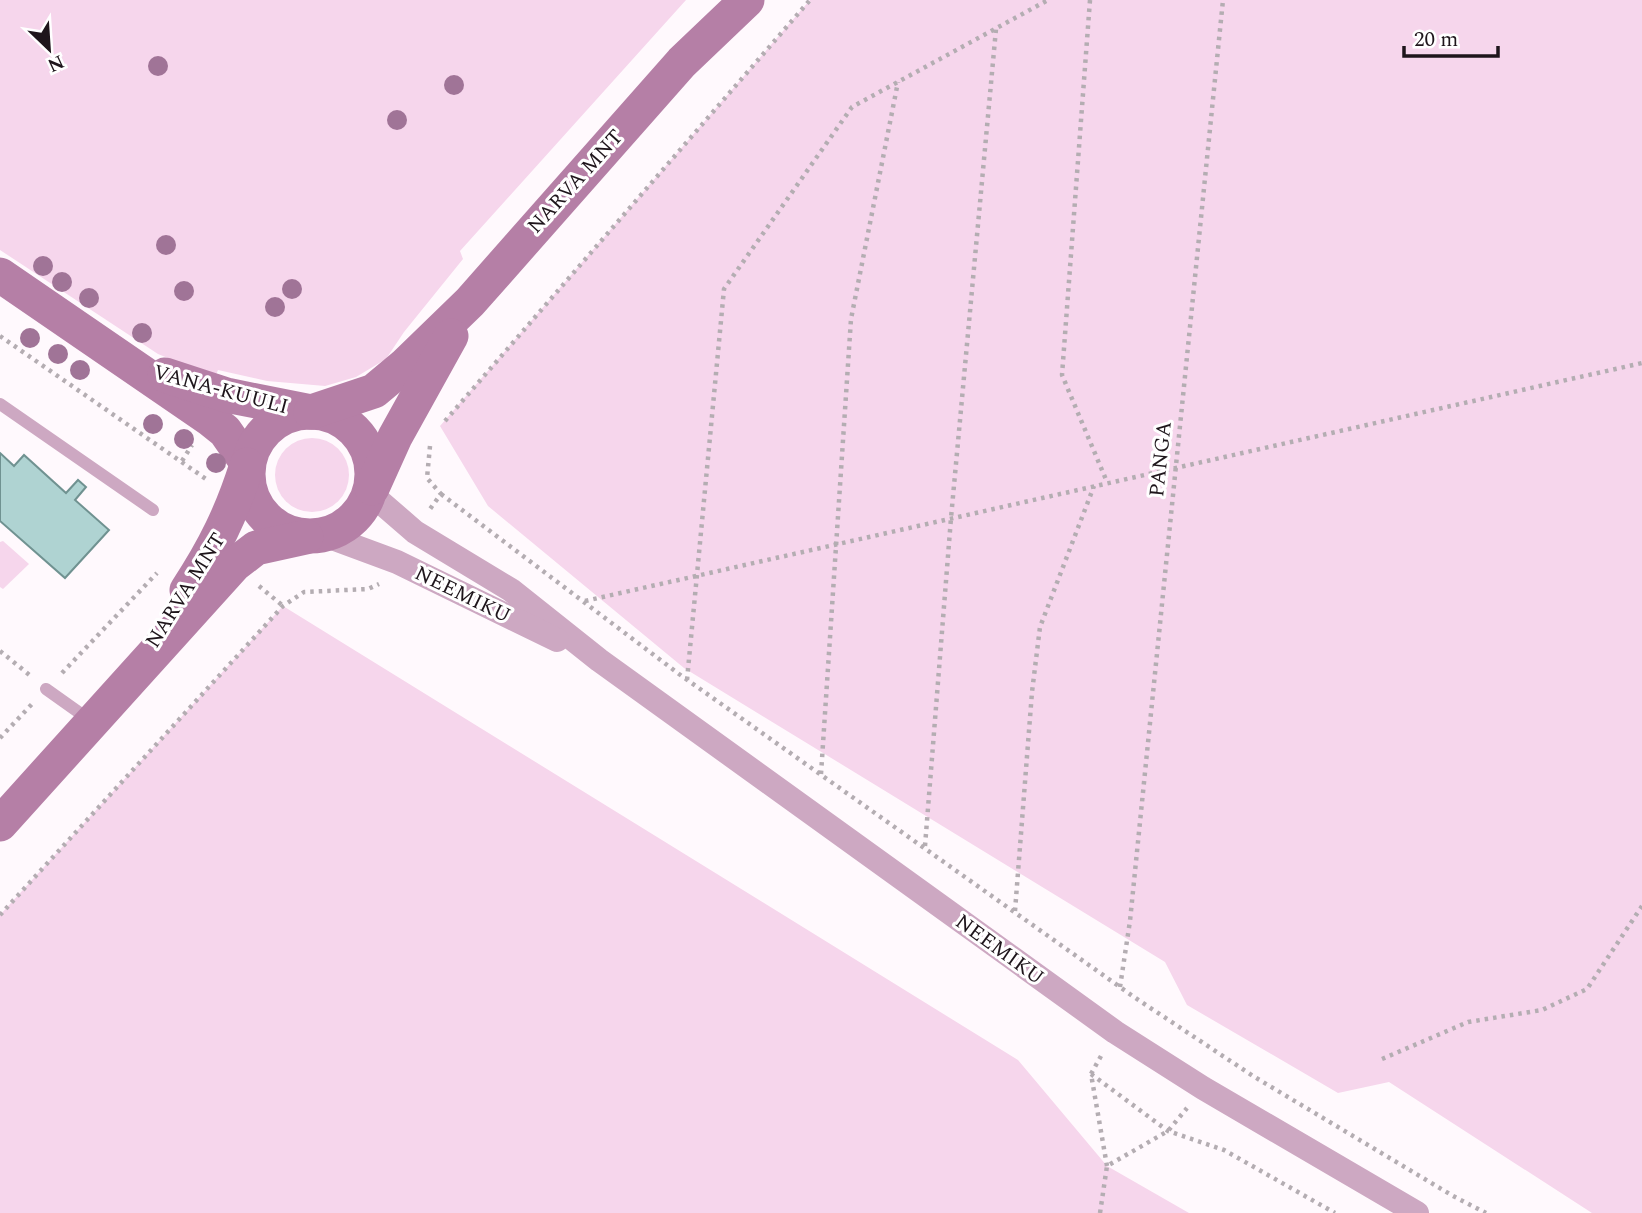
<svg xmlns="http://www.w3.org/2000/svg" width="1642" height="1213" font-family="Spectral,serif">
	<rect width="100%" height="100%" fill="#fff9fd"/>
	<g fill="#f6d6ec">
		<path d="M0,0H686L460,251L463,259L404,332L386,359L356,377L325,386L267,381L218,370L215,377L158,354L0,250Z"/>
		<path d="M810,0H1642V1213H1592L1389,1082L1338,1093L1187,1005L1165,962L684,668L488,506L440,426Z"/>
		<circle cx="312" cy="475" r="37"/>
		<path d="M3,541L29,564L3,589L0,587V542Z"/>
		<path d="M283,606L1018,1060L1107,1166L1189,1213H0V915Z"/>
	</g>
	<path fill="#afd3d2" stroke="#709291" stroke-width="2" d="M0,453L14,466L24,455L66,493L78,480L86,487L75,500L109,530L65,578L0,521Z"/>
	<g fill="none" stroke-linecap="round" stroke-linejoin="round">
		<g stroke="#b4adb2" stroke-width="4.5" stroke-dasharray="3.5 5" stroke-linecap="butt">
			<path d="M1090,0L1062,375L1107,482"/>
			<path d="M0,336L206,479"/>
			<path d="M445,421L810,0"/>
			<path d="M430,446L427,478L441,494L430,509"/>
			<path d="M182,461L192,445"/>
			<path d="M441,494L679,674L1134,997L1253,1076L1453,1196L1486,1213"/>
			<path d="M259,586L283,606"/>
			<path d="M585,601L1642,363"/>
			<path d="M0,651L32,677"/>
			<path d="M62,673L157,573"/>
			<path d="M687,680L724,289L852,107L1048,0"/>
			<path d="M0,738L32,704"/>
			<path d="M821,774L851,319L898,82"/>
			<path d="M925,846L951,518L996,29"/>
			<path d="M1015,911L1032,692L1040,627L1094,486"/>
			<path d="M0,915L283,606L304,592L368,589L379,584"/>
			<path d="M1120,987L1130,921L1223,0"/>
			<path d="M1101,1056L1091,1074L1107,1166"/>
			<path d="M1382,1059L1468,1022L1542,1010L1587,989L1642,906"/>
			<path d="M1091,1074L1168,1131L1224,1150L1335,1213"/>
			<path d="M1100,1213L1107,1166L1168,1131L1187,1108"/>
		</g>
		<g stroke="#cda8c2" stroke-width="12">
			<path d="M0,404L153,510"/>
			<path d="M46,689L91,721"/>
		</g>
		<g stroke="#cda8c2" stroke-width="24">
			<path d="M370,493L415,532L511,590L599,660L1115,1032L1203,1088L1417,1213"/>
			<path d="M324,535L397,562L557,640"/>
		</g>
		<g stroke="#b57fa6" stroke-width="35">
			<path d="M0,275L210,419L225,431L248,464"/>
			<path d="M165,375L226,395L311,412"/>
			<circle cx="310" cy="474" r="62"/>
			<path d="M311,412L374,391L404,366L470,302L682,62L747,0"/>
			<path d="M372,488L395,437L451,336"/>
			<path d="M187,590C214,549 232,513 247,465"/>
			<path d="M0,824L234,565L256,548L306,537"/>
		</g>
	</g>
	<g fill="#a07497">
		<circle cx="158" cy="66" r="10"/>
		<circle cx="454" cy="85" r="10"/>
		<circle cx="397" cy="120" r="10"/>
		<circle cx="166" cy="245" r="10"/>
		<circle cx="43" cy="266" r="10"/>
		<circle cx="62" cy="282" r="10"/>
		<circle cx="292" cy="289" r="10"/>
		<circle cx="184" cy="291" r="10"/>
		<circle cx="89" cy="298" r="10"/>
		<circle cx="275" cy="307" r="10"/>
		<circle cx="142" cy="333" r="10"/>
		<circle cx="30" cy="338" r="10"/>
		<circle cx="58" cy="354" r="10"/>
		<circle cx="80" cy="370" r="10"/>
		<circle cx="153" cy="424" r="10"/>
		<circle cx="184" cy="439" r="10"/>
		<circle cx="216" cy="463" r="10"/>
	</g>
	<g text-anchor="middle" stroke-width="6" stroke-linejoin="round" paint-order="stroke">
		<g font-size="21" fill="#1e151b" stroke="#fff">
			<text transform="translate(575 181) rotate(-48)" y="7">NARVA MNT</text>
			<text transform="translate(221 389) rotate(15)" y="7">VANA-KUULI</text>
			<text transform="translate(1160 459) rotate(-84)" y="7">PANGA</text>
			<text transform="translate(185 590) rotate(-58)" y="7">NARVA MNT</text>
			<text transform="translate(463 594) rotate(26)" y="7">NEEMIKU</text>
			<text transform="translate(1000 949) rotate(36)" y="7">NEEMIKU</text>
		</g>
	</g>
	<g transform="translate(49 49) rotate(155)" stroke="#ffffff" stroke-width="5" paint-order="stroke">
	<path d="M0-5L12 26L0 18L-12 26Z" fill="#1e151b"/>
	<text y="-10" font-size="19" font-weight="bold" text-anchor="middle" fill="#1e151b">N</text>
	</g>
	<path d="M1404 46v10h94v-10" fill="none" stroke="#1e151b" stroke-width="3.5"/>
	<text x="1414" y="46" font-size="21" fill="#1e151b" stroke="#ffffff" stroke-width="5" paint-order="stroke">20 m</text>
</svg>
